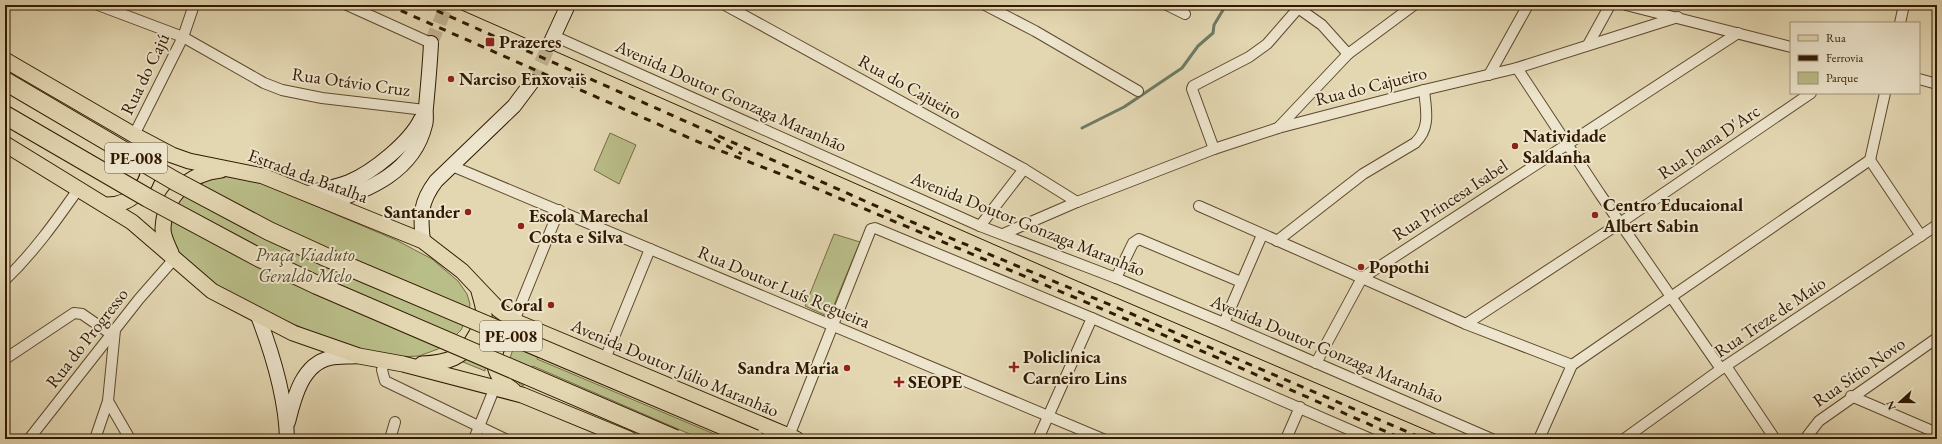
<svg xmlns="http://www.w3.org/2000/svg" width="1942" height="444" font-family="'EB Garamond',serif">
	<rect width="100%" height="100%" fill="#e3d7b2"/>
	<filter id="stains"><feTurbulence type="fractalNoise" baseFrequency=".005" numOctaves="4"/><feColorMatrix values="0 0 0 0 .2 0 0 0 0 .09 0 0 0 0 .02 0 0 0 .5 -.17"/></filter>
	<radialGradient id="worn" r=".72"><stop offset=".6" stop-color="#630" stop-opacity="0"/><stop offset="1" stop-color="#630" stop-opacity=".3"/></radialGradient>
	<g fill="#b9bd88" stroke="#756c44">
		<path d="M610,133L636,145L619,184L594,170Z"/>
		<path d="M225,176L252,179L396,240L432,259L458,281L467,294L470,304L469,313L461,330L448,343L438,349L419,356L398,357L344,346L220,292L172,248L167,216L193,182Z"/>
		<path d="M834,234L860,242L829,317L805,306Z"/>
		<path d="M488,307L510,322L486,360L485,371L463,362C480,343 491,334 488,307Z"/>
		<path d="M545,340L537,359L726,439H701L533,366L523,386L510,376L507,368L512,352L520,343Z"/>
	</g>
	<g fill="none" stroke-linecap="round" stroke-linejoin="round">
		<path stroke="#6e7a64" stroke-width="3" d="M1082,128L1124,107L1182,68L1198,46L1213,33L1214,25L1226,5"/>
		<g stroke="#bfb18e" stroke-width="14" stroke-dasharray="14 7" stroke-linecap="butt">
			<path d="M431,43L447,5"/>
			<path d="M532,82L550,44"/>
		</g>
		<defs>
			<g id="street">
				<path d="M98,5L183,37L264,83L282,90L322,98L425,110"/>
				<path d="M347,5L431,43"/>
				<path d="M725,5L1024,169L1077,202"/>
				<path d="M985,5L1035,31L1138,91"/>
				<path d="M1167,5L1185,14"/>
				<path d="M1294,5L1322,25L1348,54"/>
				<path d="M1626,5L1791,47"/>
				<path d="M1900,23L1904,5"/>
				<path d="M554,36L980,226L1116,278L1224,323L1492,439"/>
				<path d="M1588,45L1610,5"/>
				<path d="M1517,68L1600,194L1721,369"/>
				<path d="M1489,75L1528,5"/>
				<path d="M1919,79L1937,84"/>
				<path d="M1278,128L1348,54L1414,5"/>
				<path d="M134,135L183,37L194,5"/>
				<path d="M1214,149L1192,89L1193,86L1249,57L1267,44L1301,5"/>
				<path d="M1870,160L1921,236"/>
				<path d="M452,166L1103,439"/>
				<path d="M1199,206L1466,324L1572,365"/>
				<path d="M980,226L1024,169"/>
				<path d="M1003,234L1077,202L1214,149L1278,128L1424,90L1517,68L1678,17"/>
				<path d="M1277,241L1363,174L1415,143C1431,128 1426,110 1424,90"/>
				<path d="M1116,278L1133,243L1139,239L1241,282"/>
				<path d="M5,280C34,252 56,221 79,188"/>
				<path d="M514,321L559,210"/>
				<path d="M1224,323L1262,235"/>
				<path d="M1466,324L1620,223L1811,93"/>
				<path d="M5,359L74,313L82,314L111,334"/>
				<path d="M605,359L650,249"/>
				<path d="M385,361L382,370L385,381L505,439"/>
				<path d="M1316,363L1362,278L1738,33"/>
				<path d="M1726,366L1775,439"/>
				<path d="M1851,396L1937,433"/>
				<path d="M108,401L130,439"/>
				<path d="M789,436L871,229L875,228L1092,318L1371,439"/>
				<path d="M29,439L139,299L174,259"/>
				<path d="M95,439L108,401L115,330"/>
				<path d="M390,439L395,422"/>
				<path d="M474,439L495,387"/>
				<path d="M1038,439L1092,318"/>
				<path d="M1286,439L1300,407"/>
				<path d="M1539,439L1572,365L1870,160L1885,93"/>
				<path d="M1624,439L1721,369L1937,225"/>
				<path d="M1805,439L1819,421L1937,338"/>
			</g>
			<g id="secondary">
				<path d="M550,44L568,5"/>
				<path d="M307,193C321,190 336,187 349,182C373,172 410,142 421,119"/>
				<path d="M328,202C369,191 414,171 425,125C427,119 425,113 426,107C428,86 430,64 431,43"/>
				<path d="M423,241C420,216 420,202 436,181L514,106L532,82"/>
				<path d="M258,316C273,355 286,397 287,439"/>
				<path d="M288,422C294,398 302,364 330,358C339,356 349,357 358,356"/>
			</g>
			<g id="primary">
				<path d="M5,60L134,135L172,155L189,161L263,176L423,241L462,271L499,310L514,321L796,439"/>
				<path d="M5,144L132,222L212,291L293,333L359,356L403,364L522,395L629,439"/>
				<path d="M107,205C134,205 154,182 148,155"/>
				<path d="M171,253C168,246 163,237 163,229C164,196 190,173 221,170"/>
				<path d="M422,364C447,363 464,358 476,335C479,330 483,324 484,318C485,309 481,300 479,291"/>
				<path d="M513,390C487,375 488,338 518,332"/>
			</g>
		</defs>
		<use href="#street" stroke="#5e492c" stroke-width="12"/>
		<use href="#secondary" stroke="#311a00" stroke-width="16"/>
		<use href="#primary" stroke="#311a00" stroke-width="17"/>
		<use href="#street" stroke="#ede5cd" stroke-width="10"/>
		<use href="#secondary" stroke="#ede5cd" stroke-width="14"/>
		<use href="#primary" stroke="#e3d7b2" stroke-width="15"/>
		<path stroke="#311a00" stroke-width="1" d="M450,5L1070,278L1447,439"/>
		<g stroke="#311a00" stroke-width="3" stroke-dasharray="7 7" stroke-linecap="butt">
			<path d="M388,5L703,144L801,182L1211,355L1403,439"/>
			<path d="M424,5L912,222L1125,311L1424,439"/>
			<path d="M714,139L742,154"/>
		</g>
		<defs>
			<g id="highway-bridge">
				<path d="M5,81L175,181L269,231L328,258L755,439"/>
				<path d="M5,115L148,198L258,257L317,285L675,439"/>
			</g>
		</defs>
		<use href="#highway-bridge" stroke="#311a00" stroke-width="20" stroke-linecap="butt"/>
		<use href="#highway-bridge" stroke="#e3d7b2" stroke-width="18"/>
	</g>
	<g fill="#8f2418" stroke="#ede5cd" stroke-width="1.5">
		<rect x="485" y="37" width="10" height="10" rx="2"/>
		<circle cx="451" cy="79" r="4"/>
		<circle cx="1515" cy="146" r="4"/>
		<circle cx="468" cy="212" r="4"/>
		<circle cx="1595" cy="215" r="4"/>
		<circle cx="521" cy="226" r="4"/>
		<circle cx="1361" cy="267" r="4"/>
		<circle cx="551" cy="305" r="4"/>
		<path d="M1012 361h4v4h4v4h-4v4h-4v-4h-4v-4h4z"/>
		<circle cx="847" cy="368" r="4"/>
		<path d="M897 376h4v4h4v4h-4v4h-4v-4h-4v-4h4z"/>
	</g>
	<g text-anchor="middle" stroke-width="4" stroke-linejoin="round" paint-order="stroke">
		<g fill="#ede5cd" stroke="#69573e" stroke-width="1">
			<rect x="105" y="143" width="62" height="30" rx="3"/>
			<rect x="480" y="321" width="62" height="30" rx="3"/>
		</g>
		<g font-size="17" font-weight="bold" fill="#311a00">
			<text x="136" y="164">PE-008</text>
			<text x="511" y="342">PE-008</text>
		</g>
		<g font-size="18" font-weight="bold" fill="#311a00" stroke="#ede5cd" text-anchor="start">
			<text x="499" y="48">Prazeres</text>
			<text x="459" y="85">Narciso Enxovais</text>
			<text x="1523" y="142">Natividade<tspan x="1523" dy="21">Saldanha</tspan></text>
			<text x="1603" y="211">Centro Educaional<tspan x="1603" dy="21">Albert Sabin</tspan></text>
			<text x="460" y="218" text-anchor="end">Santander</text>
			<text x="529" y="222">Escola Marechal<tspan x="529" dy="21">Costa e Silva</tspan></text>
			<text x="1369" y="273">Popothi</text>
			<text x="543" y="311" text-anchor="end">Coral</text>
			<text x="1023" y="363">Policlinica<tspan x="1023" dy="21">Carneiro Lins</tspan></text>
			<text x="839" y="374" text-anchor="end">Sandra Maria</text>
			<text x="908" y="388">SEOPE</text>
		</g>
		<g font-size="18" fill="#311a00" stroke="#ede5cd">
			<text transform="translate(145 74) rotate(-64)" y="6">Rua do Cajú</text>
			<text transform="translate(351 82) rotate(8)" y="6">Rua Otávio Cruz</text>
			<text transform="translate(1371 86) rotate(-14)" y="6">Rua do Cajueiro</text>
			<text transform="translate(910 87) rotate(29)" y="6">Rua do Cajueiro</text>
			<text transform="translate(731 96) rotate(24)" y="6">Avenida Doutor Gonzaga Maranhão</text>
			<text transform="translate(1709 142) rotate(-34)" y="6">Rua Joana D'Arc</text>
			<text transform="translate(308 176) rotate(20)" y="6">Estrada da Batalha</text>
			<text transform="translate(1450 200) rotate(-33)" y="6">Rua Princesa Isabel</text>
			<text transform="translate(1028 224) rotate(22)" y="6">Avenida Doutor Gonzaga Maranhão</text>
			<text transform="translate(784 287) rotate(23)" y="6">Rua Doutor Luís Regueira</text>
			<text transform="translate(1770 317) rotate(-34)" y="6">Rua Treze de Maio</text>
			<text transform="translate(87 338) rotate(-52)" y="6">Rua do Progresso</text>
			<text transform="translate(1327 349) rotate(23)" y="6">Avenida Doutor Gonzaga Maranhão</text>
			<text transform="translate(675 368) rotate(23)" y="6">Avenida Doutor Júlio Maranhão</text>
			<text transform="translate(1859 372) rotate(-35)" y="6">Rua Sítio Novo</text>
		</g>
		<g font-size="18" font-style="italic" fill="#5a4b29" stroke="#ede5cd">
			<text x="305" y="261">Praça Viaduto<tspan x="305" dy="21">Geraldo Melo</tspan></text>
		</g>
	</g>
	<rect width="1942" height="444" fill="none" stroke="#e3d7b2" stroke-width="20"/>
	<rect x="6" y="6" width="1930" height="432" fill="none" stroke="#311a00" stroke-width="2"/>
	<rect x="10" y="10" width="1922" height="424" fill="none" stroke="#311a00"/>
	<rect x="1790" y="22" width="130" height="72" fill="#ede5cd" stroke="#a2947b"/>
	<rect x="1798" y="35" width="20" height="6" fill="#e3d7b2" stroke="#a2947b"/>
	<text x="1826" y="42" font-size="12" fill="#311a00">Rua</text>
	<rect x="1798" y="55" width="20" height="6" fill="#311a00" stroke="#a2947b"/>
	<text x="1826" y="62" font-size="12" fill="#311a00">Ferrovia</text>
	<rect x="1798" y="72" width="20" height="12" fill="#b9bd88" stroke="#a2947b"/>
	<text x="1826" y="82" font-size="12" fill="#311a00">Parque</text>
	<g transform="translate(1900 402) rotate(249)" stroke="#ede5cd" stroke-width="3" paint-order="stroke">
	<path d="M0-3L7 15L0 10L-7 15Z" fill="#311a00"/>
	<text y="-6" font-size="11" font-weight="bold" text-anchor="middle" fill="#311a00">N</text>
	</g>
	<rect width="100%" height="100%" filter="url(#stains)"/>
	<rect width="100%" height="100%" fill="url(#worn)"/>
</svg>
